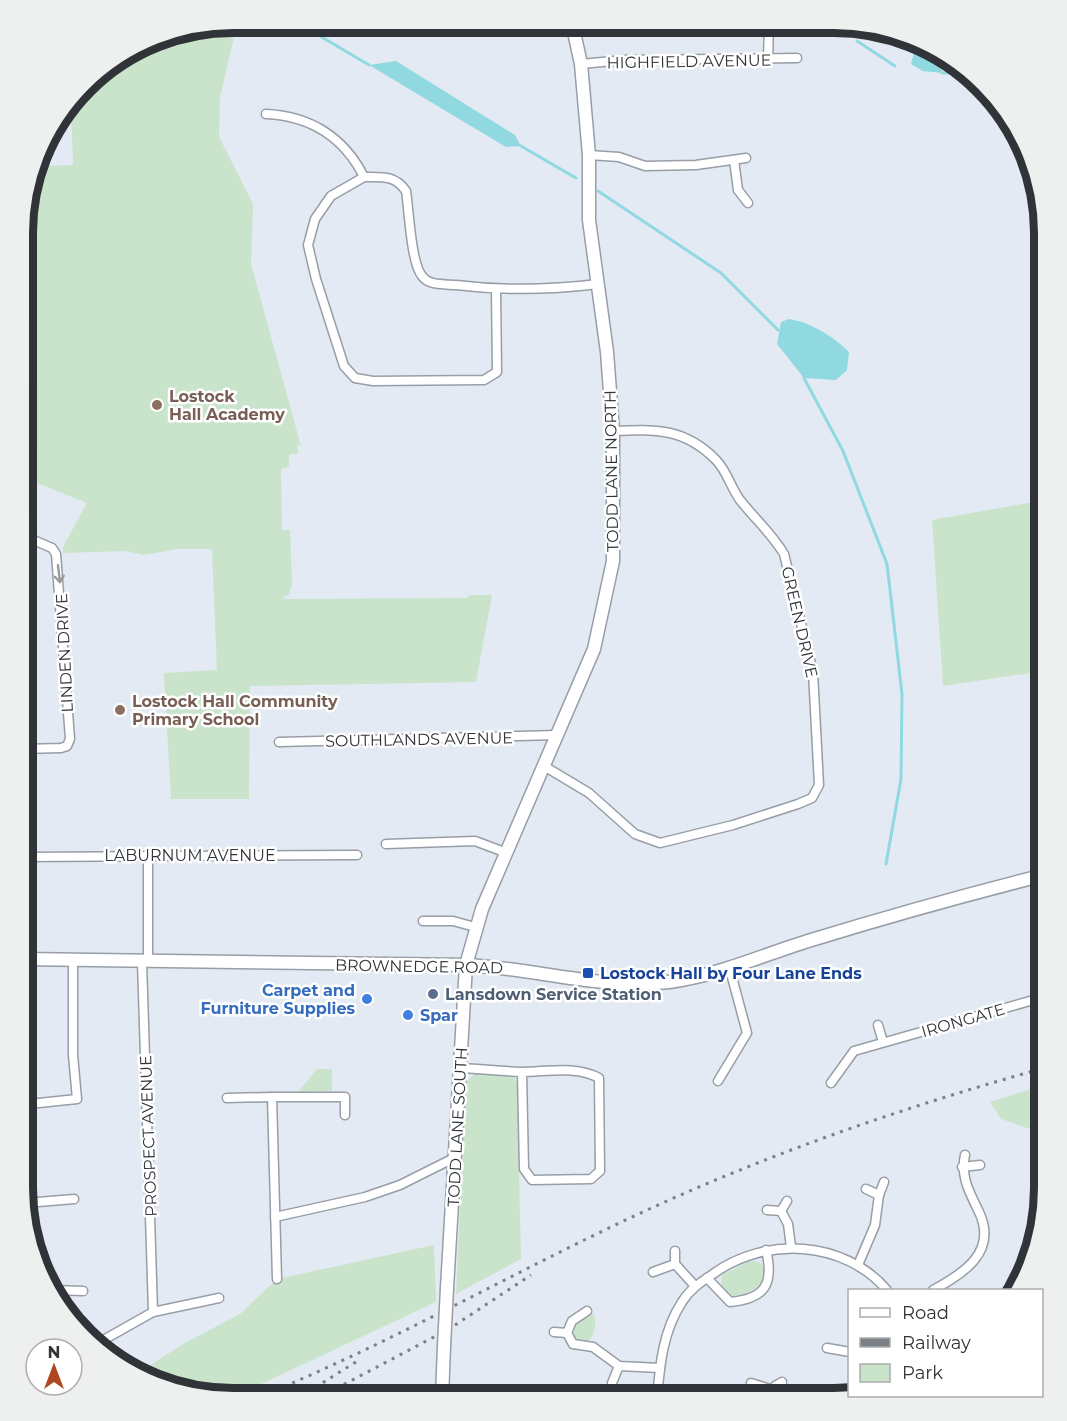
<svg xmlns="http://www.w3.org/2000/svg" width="1067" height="1421" font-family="Montserrat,sans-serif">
	<rect width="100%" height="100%" fill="#e3eaf3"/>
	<g fill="#c9e4cb">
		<path d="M234,23L237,24L220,97L219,137L253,204L251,264L301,446L297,444L298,454H289V467L281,469L282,530H290L292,583L289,595L284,596L283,599L468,598L469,595H492L476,682L250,686L249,799H171L164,673L217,670L212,549H178L144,555L125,551L63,553V547L87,503L24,478V205L38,166L73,165L71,104L95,75L165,34Z"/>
		<path d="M1044,492V671L943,686L932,520L1039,501Z"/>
		<path d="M317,1069H332V1091L298,1092Z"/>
		<path d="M475,1074L513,1076L517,1083L521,1259L456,1294L466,1082Z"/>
		<path d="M1044,1085V1129L1039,1132L1001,1119L990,1102Z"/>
		<path d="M434,1245L436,1302L250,1389C206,1405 181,1387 140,1372L183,1344L240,1314L277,1279Z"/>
		<path d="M756,1261L762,1264L766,1277C756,1290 748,1294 733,1297L721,1284L722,1275L747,1262Z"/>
		<path d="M592,1313C599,1321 594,1336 587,1343L574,1339L573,1325Z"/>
	</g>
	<g fill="#90d9e0">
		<path d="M920,47L941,54L942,73L923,71L911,64L915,49Z"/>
		<path d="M396,61L515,135L521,146L506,147L369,65Z"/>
		<path d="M789,319C810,322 834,337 849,352L847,370L836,380L804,378L777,344L781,322Z"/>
	</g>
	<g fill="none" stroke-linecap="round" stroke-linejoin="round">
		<g stroke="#90d9e0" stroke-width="3">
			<path d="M298,23L369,65"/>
			<path d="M857,41L895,66"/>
			<path d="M942,73L964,72"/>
			<path d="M521,146L576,178"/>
			<path d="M598,191L721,273L778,330"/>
			<path d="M804,378L843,451L887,564L902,694L901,779L886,864"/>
		</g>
		<defs>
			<g id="street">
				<path d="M768,59L769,24"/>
				<path d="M581,64L624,60L797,58"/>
				<path d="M266,114C310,116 344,137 364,177C382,177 395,175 406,191C409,210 411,263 422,276C429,286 445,284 456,285C505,291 549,290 598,284"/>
				<path d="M589,155L619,157L645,166L696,165L746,158"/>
				<path d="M734,160L738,190L748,203"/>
				<path d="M364,177L331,196L315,219L308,245L316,279L344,366L355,378L373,381L484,380L497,372L496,290"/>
				<path d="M279,742L558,735"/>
				<path d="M23,749L61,748L67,746L70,739L56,554L52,548L24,536"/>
				<path d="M544,766L589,793L635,834L660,843L733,825L798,804L812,798L819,785L813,672L784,554C772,534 755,519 740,500C731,488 727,471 716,460C685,428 655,429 613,431"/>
				<path d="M386,844L475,841L507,853"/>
				<path d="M23,857L357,855"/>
				<path d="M423,921H453L475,927"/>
				<path d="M142,961L153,1312"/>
				<path d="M148,961V855"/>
				<path d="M878,1025L883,1042"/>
				<path d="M460,1068C480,1069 501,1071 521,1072C546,1072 576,1065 599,1078L600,1171L591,1179L532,1180L524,1169L522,1072"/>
				<path d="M718,1081L747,1033L729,966"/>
				<path d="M831,1083L854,1051L1044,997"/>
				<path d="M227,1098L272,1097"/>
				<path d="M29,1104L77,1099L73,1055V960"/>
				<path d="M962,1167L980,1165"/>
				<path d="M866,1189L879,1195L884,1182"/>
				<path d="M26,1203L74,1199"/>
				<path d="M767,1210L781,1211L787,1201"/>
				<path d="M781,1211L788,1224L791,1247"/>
				<path d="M1040,1215L1037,1207L1041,1194L1044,1192"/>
				<path d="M275,1217L365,1197L400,1185L454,1158"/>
				<path d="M675,1264L695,1286"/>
				<path d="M858,1265L875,1225L879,1195"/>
				<path d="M653,1272L675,1264V1251"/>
				<path d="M707,1278L730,1302C766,1299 774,1283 766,1250"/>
				<path d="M277,1279L272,1097H345V1115"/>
				<path d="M52,1290L83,1291"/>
				<path d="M933,1290C963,1274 998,1252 979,1212C970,1193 960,1177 965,1155"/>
				<path d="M587,1311L572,1321L567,1333L573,1344L593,1347L619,1366L660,1368"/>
				<path d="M554,1332L567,1333"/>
				<path d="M98,1343L153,1312L219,1298"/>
				<path d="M827,1348L850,1352"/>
				<path d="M612,1383L619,1366"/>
				<path d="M751,1383L773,1390"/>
				<path d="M657,1398C660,1364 663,1331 682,1302C690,1289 701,1282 713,1274C765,1236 844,1240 887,1290"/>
				<path d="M773,1398L771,1394L775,1386L782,1382"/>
			</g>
			<g id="secondary">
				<path d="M23,959L466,965C533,968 601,990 669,982C716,976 763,955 808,941C886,917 965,895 1044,875"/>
				<path d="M447,1288L466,965L482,909L594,649L613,561V431L607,352L589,220V155L581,64L572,23"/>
				<path d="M442,1397L444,1346"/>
			</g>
		</defs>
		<use href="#street" stroke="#979ea7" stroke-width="11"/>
		<use href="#secondary" stroke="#979ea7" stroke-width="15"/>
		<use href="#street" stroke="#fff" stroke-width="8"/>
		<use href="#secondary" stroke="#fff" stroke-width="12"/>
		<g stroke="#7b8086" stroke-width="3" stroke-dasharray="3 6" stroke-linecap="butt">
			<path d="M259,1397C392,1343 517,1270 647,1210C776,1151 908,1106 1044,1068"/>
			<path d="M300,1397L359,1360"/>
			<path d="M320,1397L449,1329L531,1275"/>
		</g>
		<defs>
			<path id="secondary-bridge" d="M444,1346L447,1288"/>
		</defs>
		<use href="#secondary-bridge" stroke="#979ea7" stroke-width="15" stroke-linecap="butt"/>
		<use href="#secondary-bridge" stroke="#fff" stroke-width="12"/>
	</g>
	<defs><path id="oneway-shaft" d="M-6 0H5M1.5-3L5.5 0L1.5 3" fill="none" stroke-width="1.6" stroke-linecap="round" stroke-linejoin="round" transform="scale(1.5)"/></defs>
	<use stroke="#98999b" href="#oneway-shaft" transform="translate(59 574) rotate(83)"/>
	<g fill="#8d6e63" stroke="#fff" stroke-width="2">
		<circle cx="157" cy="405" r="6"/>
		<circle cx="120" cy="710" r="6"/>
	</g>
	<rect fill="#1a4fb4" stroke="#fff" stroke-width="2" x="582" y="967" width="12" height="12" rx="3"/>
	<circle fill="#5c6f8a" stroke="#fff" stroke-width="2" cx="433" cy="994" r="6"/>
	<g fill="#3f7fe0" stroke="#fff" stroke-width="2">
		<circle cx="367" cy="999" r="6"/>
		<circle cx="408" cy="1015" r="6"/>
	</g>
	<g text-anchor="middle" stroke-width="5" stroke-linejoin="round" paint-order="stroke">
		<g font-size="16" fill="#303337" stroke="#fff">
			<text transform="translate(689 61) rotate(-1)" y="6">HIGHFIELD AVENUE</text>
			<text transform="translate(611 471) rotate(-91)" y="6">TODD LANE NORTH</text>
			<text transform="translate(800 622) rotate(77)" y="6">GREEN DRIVE</text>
			<text transform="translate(64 653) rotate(-93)" y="6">LINDEN DRIVE</text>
			<text transform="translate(419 739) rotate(-1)" y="6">SOUTHLANDS AVENUE</text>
			<text x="190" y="861">LABURNUM AVENUE</text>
			<text transform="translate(419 966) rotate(1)" y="6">BROWNEDGE ROAD</text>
			<text transform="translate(963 1020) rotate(-16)" y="6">IRONGATE</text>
			<text transform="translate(457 1127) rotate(-87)" y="6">TODD LANE SOUTH</text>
			<text transform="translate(148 1136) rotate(-92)" y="6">PROSPECT AVENUE</text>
		</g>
		<g font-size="16" font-weight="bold" fill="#785e54" stroke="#fff" text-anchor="start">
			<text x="169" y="402">Lostock<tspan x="169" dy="18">Hall Academy</tspan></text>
			<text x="132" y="707">Lostock Hall Community<tspan x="132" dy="18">Primary School</tspan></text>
		</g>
		<g font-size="16" font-weight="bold" fill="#164399" stroke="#fff" text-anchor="start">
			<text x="600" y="979">Lostock Hall by Four Lane Ends</text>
		</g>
		<g font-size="16" font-weight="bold" fill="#366cbe" stroke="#fff" text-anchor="end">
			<text x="355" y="996">Carpet and<tspan x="355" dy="18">Furniture Supplies</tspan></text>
			<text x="420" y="1021" text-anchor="start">Spar</text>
		</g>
		<g font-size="16" font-weight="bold" fill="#4e5e75" stroke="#fff" text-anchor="start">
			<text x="445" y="1000">Lansdown Service Station</text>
		</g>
	</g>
	<path d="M0 0H1067V1421H0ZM233 33H834A200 200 0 0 1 1034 233V1188A200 200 0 0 1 834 1388H233A200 200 0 0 1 33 1188V233A200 200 0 0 1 233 33Z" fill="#eeefef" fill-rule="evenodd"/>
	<path fill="none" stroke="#303337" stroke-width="8" d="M233 33H834A200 200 0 0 1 1034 233V1188A200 200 0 0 1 834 1388H233A200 200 0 0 1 33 1188V233A200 200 0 0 1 233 33Z"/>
	<rect x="848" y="1289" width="195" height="108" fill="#ffffff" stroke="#acadaf" stroke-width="1.5"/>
	<rect x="860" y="1308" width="30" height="9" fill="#ffffff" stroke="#acadaf" stroke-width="1.5"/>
	<text x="902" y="1319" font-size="18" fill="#303337">Road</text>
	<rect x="860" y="1338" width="30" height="9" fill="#7b8086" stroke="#acadaf" stroke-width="1.5"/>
	<text x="902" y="1349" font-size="18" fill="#303337">Railway</text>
	<rect x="860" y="1364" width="30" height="18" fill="#c9e4cb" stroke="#acadaf" stroke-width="1.5"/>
	<text x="902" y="1379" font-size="18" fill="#303337">Park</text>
	<g transform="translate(54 1367)"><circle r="28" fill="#ffffff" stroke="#acadaf" stroke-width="1.5"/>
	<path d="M0-4.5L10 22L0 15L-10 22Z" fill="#ae4720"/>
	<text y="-9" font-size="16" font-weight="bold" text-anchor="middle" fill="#303337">N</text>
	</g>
</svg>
